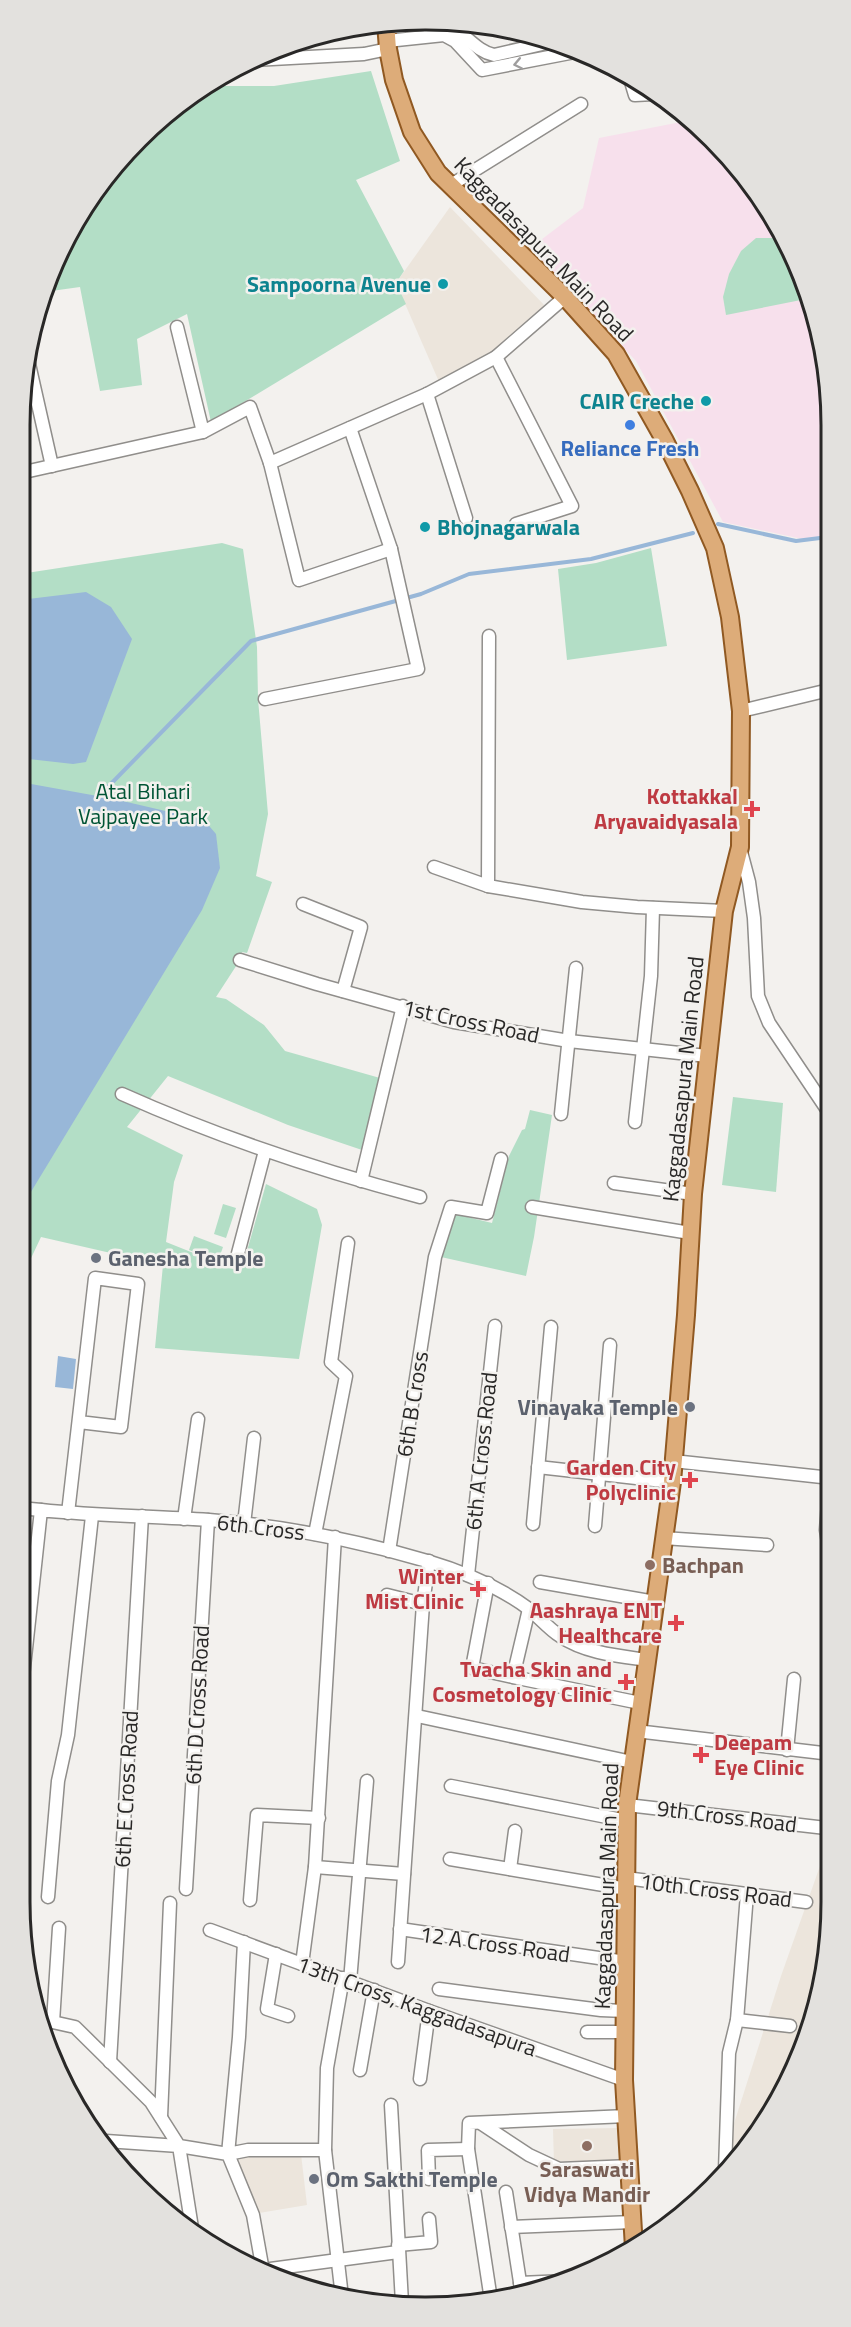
<svg xmlns="http://www.w3.org/2000/svg" width="851" height="2327" font-family="'Titillium Web',sans-serif">
	<rect width="100%" height="100%" fill="#f3f1ee"/>
	<g fill="#ece5dc">
		<path d="M450,207L547,308L494,354L440,384L396,283Z"/>
		<path d="M831,1835V1902L818,2007L789,2081L748,2148L717,2177L781,1976Z"/>
		<path d="M620,2128V2162L554,2164L553,2129Z"/>
		<path d="M301,2154L307,2205L259,2213L240,2166L239,2156Z"/>
	</g>
	<path fill="#f7e0ec" d="M686,121L731,158L790,246L828,372V535L807,540L723,522L636,361L529,249L583,208L599,138Z"/>
	<g fill="#b3dec6">
		<path d="M371,71L400,161L356,180L404,271L396,283L406,304L211,422L187,314L137,339L142,385L100,391L80,287L44,292L62,246L104,178L158,120L205,86H274Z"/>
		<path d="M756,238H784L790,246L806,299L726,315L723,297L729,274L741,251Z"/>
		<path d="M222,543L243,549L257,647L258,699L268,814L256,876L272,882L247,953L242,952L240,960L216,997L226,999L264,1025L285,1051L380,1078L362,1150L288,1125L168,1076L127,1127L183,1155L174,1182L166,1242L241,1272L266,1184L317,1209L322,1225L299,1359L155,1348L163,1265L41,1237L25,1271L20,1292V574Z"/>
		<path d="M651,548L667,646L567,660L558,569L596,563Z"/>
		<path d="M733,1097L783,1103L776,1192L722,1185Z"/>
		<path d="M530,1110L552,1115L534,1237L526,1276L441,1257L455,1214L492,1223L509,1156L522,1130L525,1129Z"/>
		<path d="M223,1204L236,1208L226,1238L214,1234Z"/>
		<path d="M194,1236L223,1247L218,1261L189,1250Z"/>
	</g>
	<g fill="#98b7d8">
		<path d="M86,592L111,607L132,639L86,762L73,764L20,758V600Z"/>
		<path d="M20,782L114,799L204,820L216,834L220,868L202,910L20,1210Z"/>
		<path d="M58,1356L76,1359L73,1389L55,1387Z"/>
	</g>
	<g fill="none" stroke-linecap="round" stroke-linejoin="round">
		<g stroke="#98b7d8" stroke-width="4">
			<path d="M718,524L796,541L828,537"/>
			<path d="M97,798L251,641L421,594L469,574L591,559L693,533"/>
		</g>
		<defs>
			<g id="minor">
				<path d="M386,28C402,27 437,20 451,27C467,35 476,51 494,55L551,42"/>
				<path d="M387,41L444,35L455,41L482,70L575,52"/>
				<path d="M253,60L364,54L388,49"/>
				<path d="M629,75L635,95L654,94"/>
				<path d="M451,185L581,104"/>
				<path d="M177,327L203,432"/>
				<path d="M496,357L572,506L516,524"/>
				<path d="M29,364L52,466"/>
				<path d="M427,394L466,518"/>
				<path d="M270,463L299,580L391,549"/>
				<path d="M20,473L203,432L250,407L270,463L427,394L496,357L565,297"/>
				<path d="M489,636L488,886L582,902L637,907L724,911"/>
				<path d="M265,699L418,669L391,549L350,428"/>
				<path d="M741,711L829,690"/>
				<path d="M740,848L749,882L754,918L758,996L769,1023L830,1114"/>
				<path d="M434,867L488,886"/>
				<path d="M303,904L361,927L343,991"/>
				<path d="M240,960L317,984L454,1022L569,1041L707,1056"/>
				<path d="M122,1094C218,1137 318,1170 420,1197"/>
				<path d="M561,1114L576,968"/>
				<path d="M635,1122L651,976L653,908"/>
				<path d="M361,1181L403,1006"/>
				<path d="M614,1183L693,1194"/>
				<path d="M532,1207L690,1233"/>
				<path d="M236,1261L265,1151"/>
				<path d="M673,1461L831,1478"/>
				<path d="M538,1467L672,1482"/>
				<path d="M830,1477L826,1530L831,1563"/>
				<path d="M20,1508L41,1510"/>
				<path d="M68,1513L95,1278L138,1284L121,1427L79,1422"/>
				<path d="M184,1519L198,1419"/>
				<path d="M244,1524L254,1438"/>
				<path d="M533,1524L551,1327"/>
				<path d="M595,1526L610,1345"/>
				<path d="M315,1534L346,1376L331,1362L348,1243"/>
				<path d="M663,1538L767,1545"/>
				<path d="M389,1551L435,1257L451,1207L487,1213L501,1159"/>
				<path d="M468,1575L495,1326"/>
				<path d="M540,1582L655,1602"/>
				<path d="M488,1583L472,1668L513,1677"/>
				<path d="M387,1595L423,1604"/>
				<path d="M529,1609L513,1677L640,1703"/>
				<path d="M20,1704L41,1510C97,1516 153,1516 209,1520C283,1526 356,1540 427,1561C464,1572 498,1586 529,1609C540,1618 549,1629 560,1636C585,1653 618,1656 647,1660"/>
				<path d="M417,1716L632,1762"/>
				<path d="M636,1731L831,1754"/>
				<path d="M787,1750L794,1679"/>
				<path d="M451,1786L627,1821"/>
				<path d="M627,1805L826,1828"/>
				<path d="M450,1859L627,1889"/>
				<path d="M315,1867L404,1874"/>
				<path d="M510,1869L515,1831"/>
				<path d="M626,1878L806,1902"/>
				<path d="M186,1889L208,1520"/>
				<path d="M48,1897L58,1781L68,1735L92,1516"/>
				<path d="M250,1900L257,1815L319,1818"/>
				<path d="M400,1929L626,1962"/>
				<path d="M210,1930L429,2011L624,2080"/>
				<path d="M244,1942L239,2037L228,2154L248,2150H325"/>
				<path d="M276,1954L267,2009L288,2016"/>
				<path d="M398,1962L423,1604L429,1561"/>
				<path d="M302,1964L315,1867L335,1537"/>
				<path d="M350,1981L367,1781"/>
				<path d="M439,1989L601,2010L625,2011"/>
				<path d="M39,2019L75,2027L151,2102L179,2146L228,2154L253,2215L263,2271"/>
				<path d="M737,2020L790,2026"/>
				<path d="M53,2022L59,1928"/>
				<path d="M587,2032H624"/>
				<path d="M110,2062L142,1516"/>
				<path d="M360,2070L374,1990"/>
				<path d="M420,2079L429,2011"/>
				<path d="M391,2105L402,2303"/>
				<path d="M161,2117L170,1903"/>
				<path d="M482,2124L529,2155L559,2169L631,2166"/>
				<path d="M106,2149V2141L179,2146L192,2228"/>
				<path d="M725,2170L729,2053L737,2020L747,1894"/>
				<path d="M429,2179L428,2150L468,2149"/>
				<path d="M506,2192L522,2295"/>
				<path d="M511,2227L632,2222"/>
				<path d="M398,2245L431,2242L429,2219"/>
				<path d="M263,2270L398,2252"/>
				<path d="M520,2283L565,2281"/>
				<path d="M342,2297L325,2150L327,2068L343,1978"/>
				<path d="M491,2300L468,2149L469,2123L627,2116"/>
			</g>
			<path id="major" d="M386,23L388,49L394,80L412,132L438,173L565,297L616,354L665,441L690,491L715,548L730,617L741,711L740,847L724,911L693,1194L686,1315L672,1482L627,1805L624,2080L634,2248"/>
		</defs>
		<use href="#minor" stroke="#908e8b" stroke-width="15"/>
		<use href="#major" stroke="#905922" stroke-width="20"/>
		<use href="#minor" stroke="#fff" stroke-width="12"/>
		<use href="#major" stroke="#ddac79" stroke-width="16"/>
	</g>
	<defs><path id="oneway-chevron" d="M-2-3.5L2.5 0L-2 3.5" fill="none" stroke-width="1.6" stroke-linecap="round" stroke-linejoin="round" transform="scale(1.5)"/></defs>
	<use stroke="#9f9e9e" href="#oneway-chevron" transform="translate(518 64) rotate(168)"/>
	<g fill="#0f9aa8" stroke="#f3f1ee" stroke-width="2">
		<circle cx="443" cy="284" r="6"/>
		<circle cx="706" cy="401" r="6"/>
		<circle cx="425" cy="527" r="6"/>
	</g>
	<circle fill="#3f7fe0" stroke="#f3f1ee" stroke-width="2" cx="630" cy="425" r="6"/>
	<g fill="#e0444e" stroke="#f3f1ee" stroke-width="2">
		<path d="M749 800h6v6h6v6h-6v6h-6v-6h-6v-6h6z"/>
		<path d="M687 1471h6v6h6v6h-6v6h-6v-6h-6v-6h6z"/>
		<path d="M475 1580h6v6h6v6h-6v6h-6v-6h-6v-6h6z"/>
		<path d="M673 1614h6v6h6v6h-6v6h-6v-6h-6v-6h6z"/>
		<path d="M623 1673h6v6h6v6h-6v6h-6v-6h-6v-6h6z"/>
		<path d="M698 1746h6v6h6v6h-6v6h-6v-6h-6v-6h6z"/>
	</g>
	<g fill="#6b7280" stroke="#f3f1ee" stroke-width="2">
		<circle cx="96" cy="1258" r="6"/>
		<circle cx="690" cy="1407" r="6"/>
		<circle cx="314" cy="2179" r="6"/>
	</g>
	<g fill="#8d6e63" stroke="#f3f1ee" stroke-width="2">
		<circle cx="650" cy="1565" r="6"/>
		<circle cx="587" cy="2146" r="6"/>
	</g>
	<g text-anchor="middle" stroke-width="5" stroke-linejoin="round" paint-order="stroke">
		<g font-size="22" fill="#292827" stroke="#f3f1ee">
			<text transform="translate(544 249) rotate(46)" y="8">Kaggadasapura Main Road</text>
			<text transform="translate(471 1021) rotate(12)" y="8">1st Cross Road</text>
			<text transform="translate(683 1079) rotate(-84)" y="8">Kaggadasapura Main Road</text>
			<text transform="translate(412 1404) rotate(-81)" y="8">6th B Cross</text>
			<text transform="translate(481 1451) rotate(-84)" y="8">6th A Cross Road</text>
			<text transform="translate(261 1527) rotate(7)" y="8">6th Cross</text>
			<text transform="translate(197 1705) rotate(-87)" y="8">6th D Cross Road</text>
			<text transform="translate(126 1789) rotate(-87)" y="8">6th E Cross Road</text>
			<text transform="translate(727 1816) rotate(7)" y="8">9th Cross Road</text>
			<text transform="translate(606 1886) rotate(-88)" y="8">Kaggadasapura Main Road</text>
			<text transform="translate(716 1890) rotate(7)" y="8">10th Cross Road</text>
			<text transform="translate(495 1944) rotate(8)" y="8">12 A Cross Road</text>
			<text transform="translate(417 2006) rotate(20)" y="8">13th Cross, Kaggadasapura</text>
		</g>
		<g font-size="22" font-weight="bold" fill="#0d838f" stroke="#f3f1ee" text-anchor="end">
			<text x="431" y="292">Sampoorna Avenue</text>
			<text x="694" y="409">CAIR Creche</text>
			<text x="437" y="535" text-anchor="start">Bhojnagarwala</text>
		</g>
		<g font-size="22" font-weight="bold" fill="#366cbe" stroke="#f3f1ee">
			<text x="630" y="456">Reliance Fresh</text>
		</g>
		<g font-size="22" fill="#005435" stroke="#f3f1ee">
			<text x="143" y="799">Atal Bihari<tspan x="143" dy="25">Vajpayee Park</tspan></text>
		</g>
		<g font-size="22" font-weight="bold" fill="#be3a42" stroke="#f3f1ee" text-anchor="end">
			<text x="738" y="804">Kottakkal<tspan x="738" dy="25">Aryavaidyasala</tspan></text>
			<text x="676" y="1475">Garden City<tspan x="676" dy="25">Polyclinic</tspan></text>
			<text x="464" y="1584">Winter<tspan x="464" dy="25">Mist Clinic</tspan></text>
			<text x="662" y="1618">Aashraya ENT<tspan x="662" dy="25">Healthcare</tspan></text>
			<text x="612" y="1677">Tvacha Skin and<tspan x="612" dy="25">Cosmetology Clinic</tspan></text>
			<text x="714" y="1750" text-anchor="start">Deepam<tspan x="714" dy="25">Eye Clinic</tspan></text>
		</g>
		<g font-size="22" font-weight="bold" fill="#5b616d" stroke="#f3f1ee" text-anchor="start">
			<text x="108" y="1266">Ganesha Temple</text>
			<text x="678" y="1415" text-anchor="end">Vinayaka Temple</text>
			<text x="326" y="2187">Om Sakthi Temple</text>
		</g>
		<g font-size="22" font-weight="bold" fill="#785e54" stroke="#f3f1ee" text-anchor="start">
			<text x="662" y="1573">Bachpan</text>
			<text x="587" y="2177" text-anchor="middle">Saraswati<tspan x="587" dy="25">Vidya Mandir</tspan></text>
		</g>
	</g>
	<path d="M0 0H851V2327H0ZM425 30H426A395 395 0 0 1 821 425V1902A395 395 0 0 1 426 2297H425A395 395 0 0 1 30 1902V425A395 395 0 0 1 425 30Z" fill="#e3e1de" fill-rule="evenodd"/>
	<path fill="none" stroke="#292827" stroke-width="3" d="M425 30H426A395 395 0 0 1 821 425V1902A395 395 0 0 1 426 2297H425A395 395 0 0 1 30 1902V425A395 395 0 0 1 425 30Z"/>
</svg>
